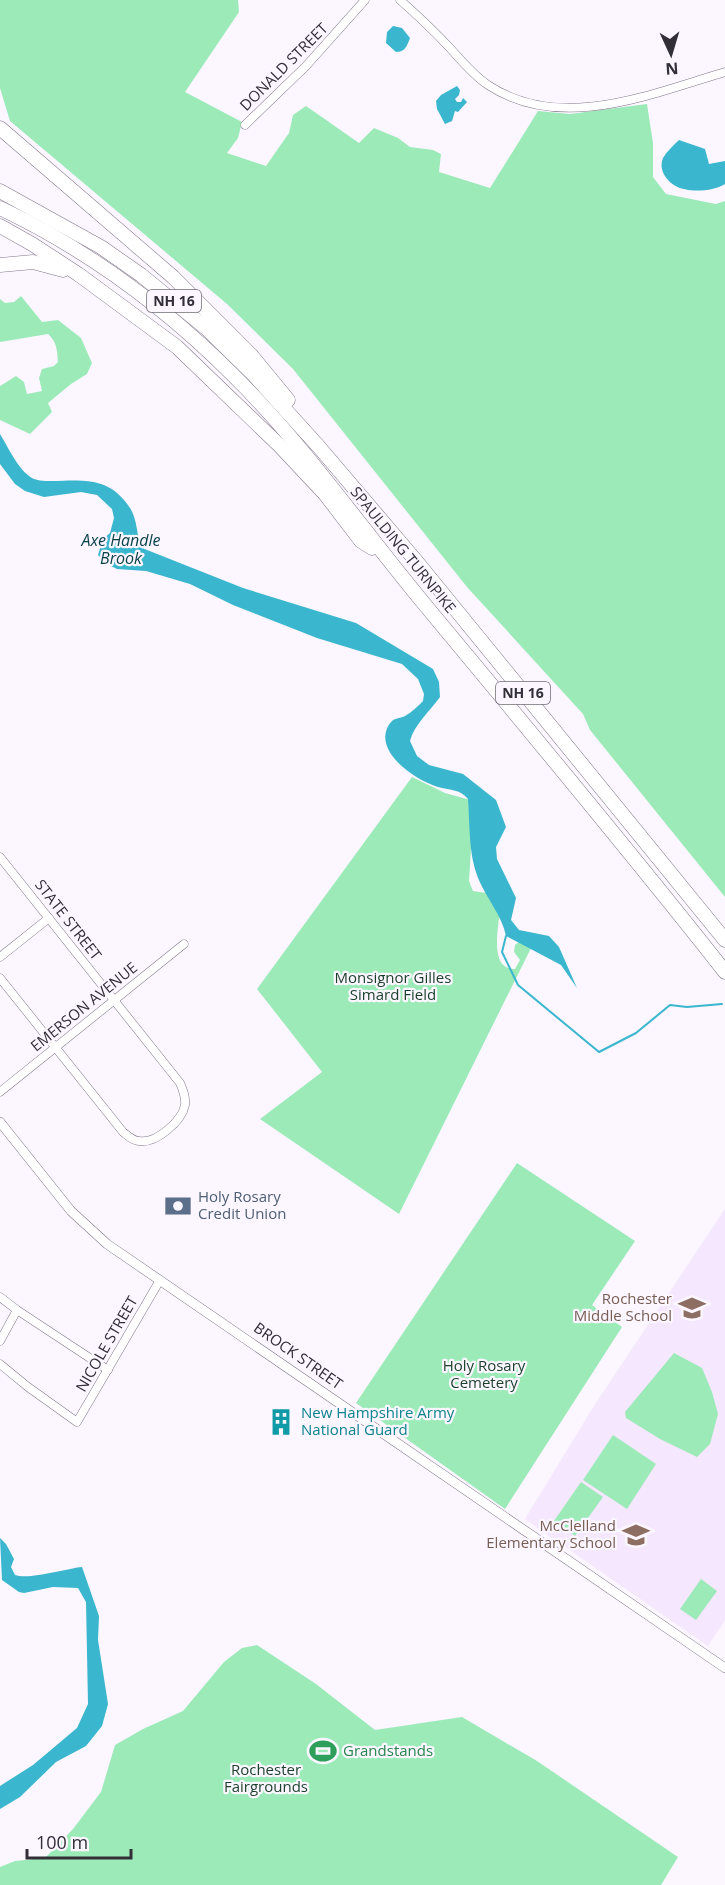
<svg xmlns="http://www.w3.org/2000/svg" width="725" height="1885" font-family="'Open Sans',sans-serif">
	<rect width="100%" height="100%" fill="#fbf6ff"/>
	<path fill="#f4e7fe" d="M725,1209V1620L708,1646L525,1519L594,1406Z"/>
	<g fill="#9deab9">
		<path d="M0,0H238L239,12L185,92L242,122L238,138L227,153L266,166L289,133L293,115L306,106L359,143L374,128L398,138L410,147L433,150L441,154L439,172L490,188L538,111L570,114L647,104L653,143V177L666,194L716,204L725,201V897L590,730L583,714L467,587L293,369L227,304L10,121L0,88Z"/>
		<path d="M21,296L42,322L58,320L81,338L92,363L87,374L71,384L48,403L52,412L30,434L0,420V386L16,376L24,382L27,394L42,391L39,378L42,369L54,366L58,362C57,350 57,342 48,334L0,342V299L5,303L14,302Z"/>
		<path d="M412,777L445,793L474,801L469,881L473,891L486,893L500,907C500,922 487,970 515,969L520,960L514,952L515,945L520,941L534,942L399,1214L260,1119L322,1072L257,989Z"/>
		<path d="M517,1163L635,1241L592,1305L622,1327L505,1509L356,1403Z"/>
		<path d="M674,1353L702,1368L712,1392L718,1414L710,1444L697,1457L660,1439L626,1418L625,1412Z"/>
		<path d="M613,1435L656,1464L627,1509L583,1480Z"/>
		<path d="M581,1482L603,1497L575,1536L554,1521Z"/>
		<path d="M701,1579L717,1591L696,1620L680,1609Z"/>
		<path d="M257,1645L316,1684L375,1730L462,1717L537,1761L678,1857L661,1885H0V1867L15,1861L45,1858L73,1829L101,1792L115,1745L143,1729L183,1711L224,1662L242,1648Z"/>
	</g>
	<g fill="#3ab7ce">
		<path d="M393,26L402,28L410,38C407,46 405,52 396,52L386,43L387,32Z"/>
		<path d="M457,86L460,90L459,95L455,99L457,102H461L463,98L467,102L458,112L455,111L452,121L445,124L437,109L436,101L441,95Z"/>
		<path d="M679,140L705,149L709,164L725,161V184C714,191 695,192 684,189C671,187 657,172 663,158C667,151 673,146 679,140Z"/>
		<path d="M0,434C8,447 17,467 29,476C35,481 44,481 52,481C85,480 110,477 130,508C138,520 136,536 142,548L243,588L356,623L433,669L439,682L440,697C430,711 414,725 410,741L417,756L429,765L463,774L496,800L506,827L496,847L497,859L516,898L511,920L519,930L549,936L559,947L577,988L561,965L506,936C502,915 486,898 478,878C468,853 470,824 468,799C460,789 449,790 438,787C419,781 391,763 386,743C384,735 386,727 392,721C395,718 401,718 405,716C412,712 418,706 423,701L424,694L418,679L402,664L317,638L233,605L190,584L146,571L117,569L107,564L98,555L103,539L110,533L114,518L112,509L97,495L81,492L44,497L25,491L15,484L0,464Z"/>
		<path d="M0,1538L6,1544L14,1559L11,1567L15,1575C29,1580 64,1569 82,1567L99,1616L98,1640L108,1704L102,1726L86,1746L56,1762L20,1797L0,1809V1786L33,1765L77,1728L88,1704L86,1602L78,1588L53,1587L24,1593L19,1592L2,1580Z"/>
	</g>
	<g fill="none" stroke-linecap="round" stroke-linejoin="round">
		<path stroke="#3ab7ce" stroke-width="2" d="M506,936L502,952L518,985L599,1052L636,1033L670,1005L687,1007L722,1004"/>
		<defs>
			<g id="minor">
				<path d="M400,0C417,15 433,30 449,47C461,60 473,75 488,85C561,133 650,94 725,72"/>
				<path d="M245,125L306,66L365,0"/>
				<path d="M0,857L180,1083C183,1090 186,1097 185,1105C182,1121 156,1144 139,1141C133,1141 128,1136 123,1132L0,978"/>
				<path d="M0,957L49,918"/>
				<path d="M0,1092L184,944"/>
				<path d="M0,1297L17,1310L108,1370"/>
				<path d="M0,1341L17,1310"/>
				<path d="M0,1364L28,1387L77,1422L160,1280"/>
			</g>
			<path id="tertiary" d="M0,1122L71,1211L107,1244L725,1668"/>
			<g id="motorway">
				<path d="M0,128L173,277L251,355L288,400"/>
				<path d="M0,191L101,247L141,275L206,328L254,375L319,447L417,562L725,940"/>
				<path d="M0,208C86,249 166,308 233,375C303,444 359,525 421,600C523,723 626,846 725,972"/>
				<path d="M0,226L32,244L78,274L177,347L280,446L325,494L361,541L372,548"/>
				<path d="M0,265L33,262L63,270"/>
			</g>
		</defs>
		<use href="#minor" stroke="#817689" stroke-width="9"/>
		<use href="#tertiary" stroke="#817689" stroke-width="10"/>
		<use href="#motorway" stroke="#817689" stroke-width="15"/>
		<use href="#minor" stroke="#fff" stroke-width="8"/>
		<use href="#tertiary" stroke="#fff" stroke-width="9"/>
		<use href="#motorway" stroke="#fff" stroke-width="14"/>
	</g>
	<defs>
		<symbol id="bank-bare" viewBox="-9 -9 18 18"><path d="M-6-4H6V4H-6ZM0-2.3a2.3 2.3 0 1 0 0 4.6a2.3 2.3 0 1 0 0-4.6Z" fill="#5c6f8a" stroke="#fbf6ff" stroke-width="2.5" paint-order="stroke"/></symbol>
		<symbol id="school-bare" viewBox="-9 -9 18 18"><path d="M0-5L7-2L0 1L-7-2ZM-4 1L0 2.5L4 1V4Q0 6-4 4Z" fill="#8d6e63" stroke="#fbf6ff" stroke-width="2.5" paint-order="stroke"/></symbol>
		<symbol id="building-bare" viewBox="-9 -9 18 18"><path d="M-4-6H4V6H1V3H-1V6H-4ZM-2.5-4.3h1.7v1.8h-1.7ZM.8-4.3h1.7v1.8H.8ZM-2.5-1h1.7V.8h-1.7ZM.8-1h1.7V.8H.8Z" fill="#0f9aa8" stroke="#fbf6ff" stroke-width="2.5" paint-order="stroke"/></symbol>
		<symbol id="stadium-bare" viewBox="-9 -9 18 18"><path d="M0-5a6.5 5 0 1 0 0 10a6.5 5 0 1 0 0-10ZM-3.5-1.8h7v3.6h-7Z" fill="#2e9e5b" stroke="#fbf6ff" stroke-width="2.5" paint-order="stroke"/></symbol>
	</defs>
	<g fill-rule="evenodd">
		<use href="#bank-bare" x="159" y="1187" width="38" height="38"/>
		<use href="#school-bare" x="673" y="1289" width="38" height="38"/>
		<use href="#building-bare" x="262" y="1403" width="38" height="38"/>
		<use href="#school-bare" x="617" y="1516" width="38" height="38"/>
		<use href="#stadium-bare" x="304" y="1732" width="38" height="38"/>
	</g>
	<g text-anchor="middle" stroke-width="4.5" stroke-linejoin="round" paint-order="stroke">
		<g fill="#fbf6ff" stroke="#6f6b73" stroke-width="1.5">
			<rect x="147" y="290" width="54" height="22" rx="4.5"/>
			<rect x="496" y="682" width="54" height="22" rx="4.5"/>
		</g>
		<g font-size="14" font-weight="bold" fill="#332f37">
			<text x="174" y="306">NH 16</text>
			<text x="523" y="698">NH 16</text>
		</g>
		<g font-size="15" fill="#332f37" stroke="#fbf6ff">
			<text transform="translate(284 67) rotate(-45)" y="5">DONALD STREET</text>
			<text transform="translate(403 550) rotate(51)" y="5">SPAULDING TURNPIKE</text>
			<text transform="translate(68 920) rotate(52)" y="5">STATE STREET</text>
			<text transform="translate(84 1007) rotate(-39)" y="5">EMERSON AVENUE</text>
			<text transform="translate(107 1344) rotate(-60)" y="5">NICOLE STREET</text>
			<text transform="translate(298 1356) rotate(35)" y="5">BROCK STREET</text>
		</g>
		<g font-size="15" fill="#1b3f2a" stroke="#fbf6ff">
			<text x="393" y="983">Monsignor Gilles<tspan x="393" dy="17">Simard Field</tspan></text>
			<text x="484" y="1371">Holy Rosary<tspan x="484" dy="17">Cemetery</tspan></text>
			<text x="266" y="1775">Rochester<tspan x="266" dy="17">Fairgrounds</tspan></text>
		</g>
		<g font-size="15" fill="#4e5e75" stroke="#fbf6ff" text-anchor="start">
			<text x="198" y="1202">Holy Rosary<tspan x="198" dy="17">Credit Union</tspan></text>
		</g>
		<g font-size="15" fill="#785e54" stroke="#fbf6ff" text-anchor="end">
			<text x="672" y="1304">Rochester<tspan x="672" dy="17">Middle School</tspan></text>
			<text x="616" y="1531">McClelland<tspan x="616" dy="17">Elementary School</tspan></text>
		</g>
		<g font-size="15" fill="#0d838f" stroke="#fbf6ff" text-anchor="start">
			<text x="301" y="1418">New Hampshire Army<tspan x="301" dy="17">National Guard</tspan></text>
		</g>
		<g font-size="15" fill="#27864d" stroke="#fbf6ff" text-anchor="start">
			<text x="343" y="1756">Grandstands</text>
		</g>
		<g font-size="16" font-style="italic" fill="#053f48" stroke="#fbf6ff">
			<text x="121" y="546">Axe Handle<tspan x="121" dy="18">Brook</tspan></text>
		</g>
	</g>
	<g transform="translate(671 54) rotate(176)" stroke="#fbf6ff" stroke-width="4.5" paint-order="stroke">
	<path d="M0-4.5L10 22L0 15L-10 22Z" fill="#332f37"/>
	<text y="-9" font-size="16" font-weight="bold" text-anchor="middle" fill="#332f37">N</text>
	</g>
	<path d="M27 1849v9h104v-9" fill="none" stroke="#332f37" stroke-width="3"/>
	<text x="36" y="1849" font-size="18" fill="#332f37" stroke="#fbf6ff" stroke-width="4.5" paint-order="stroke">100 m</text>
</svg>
